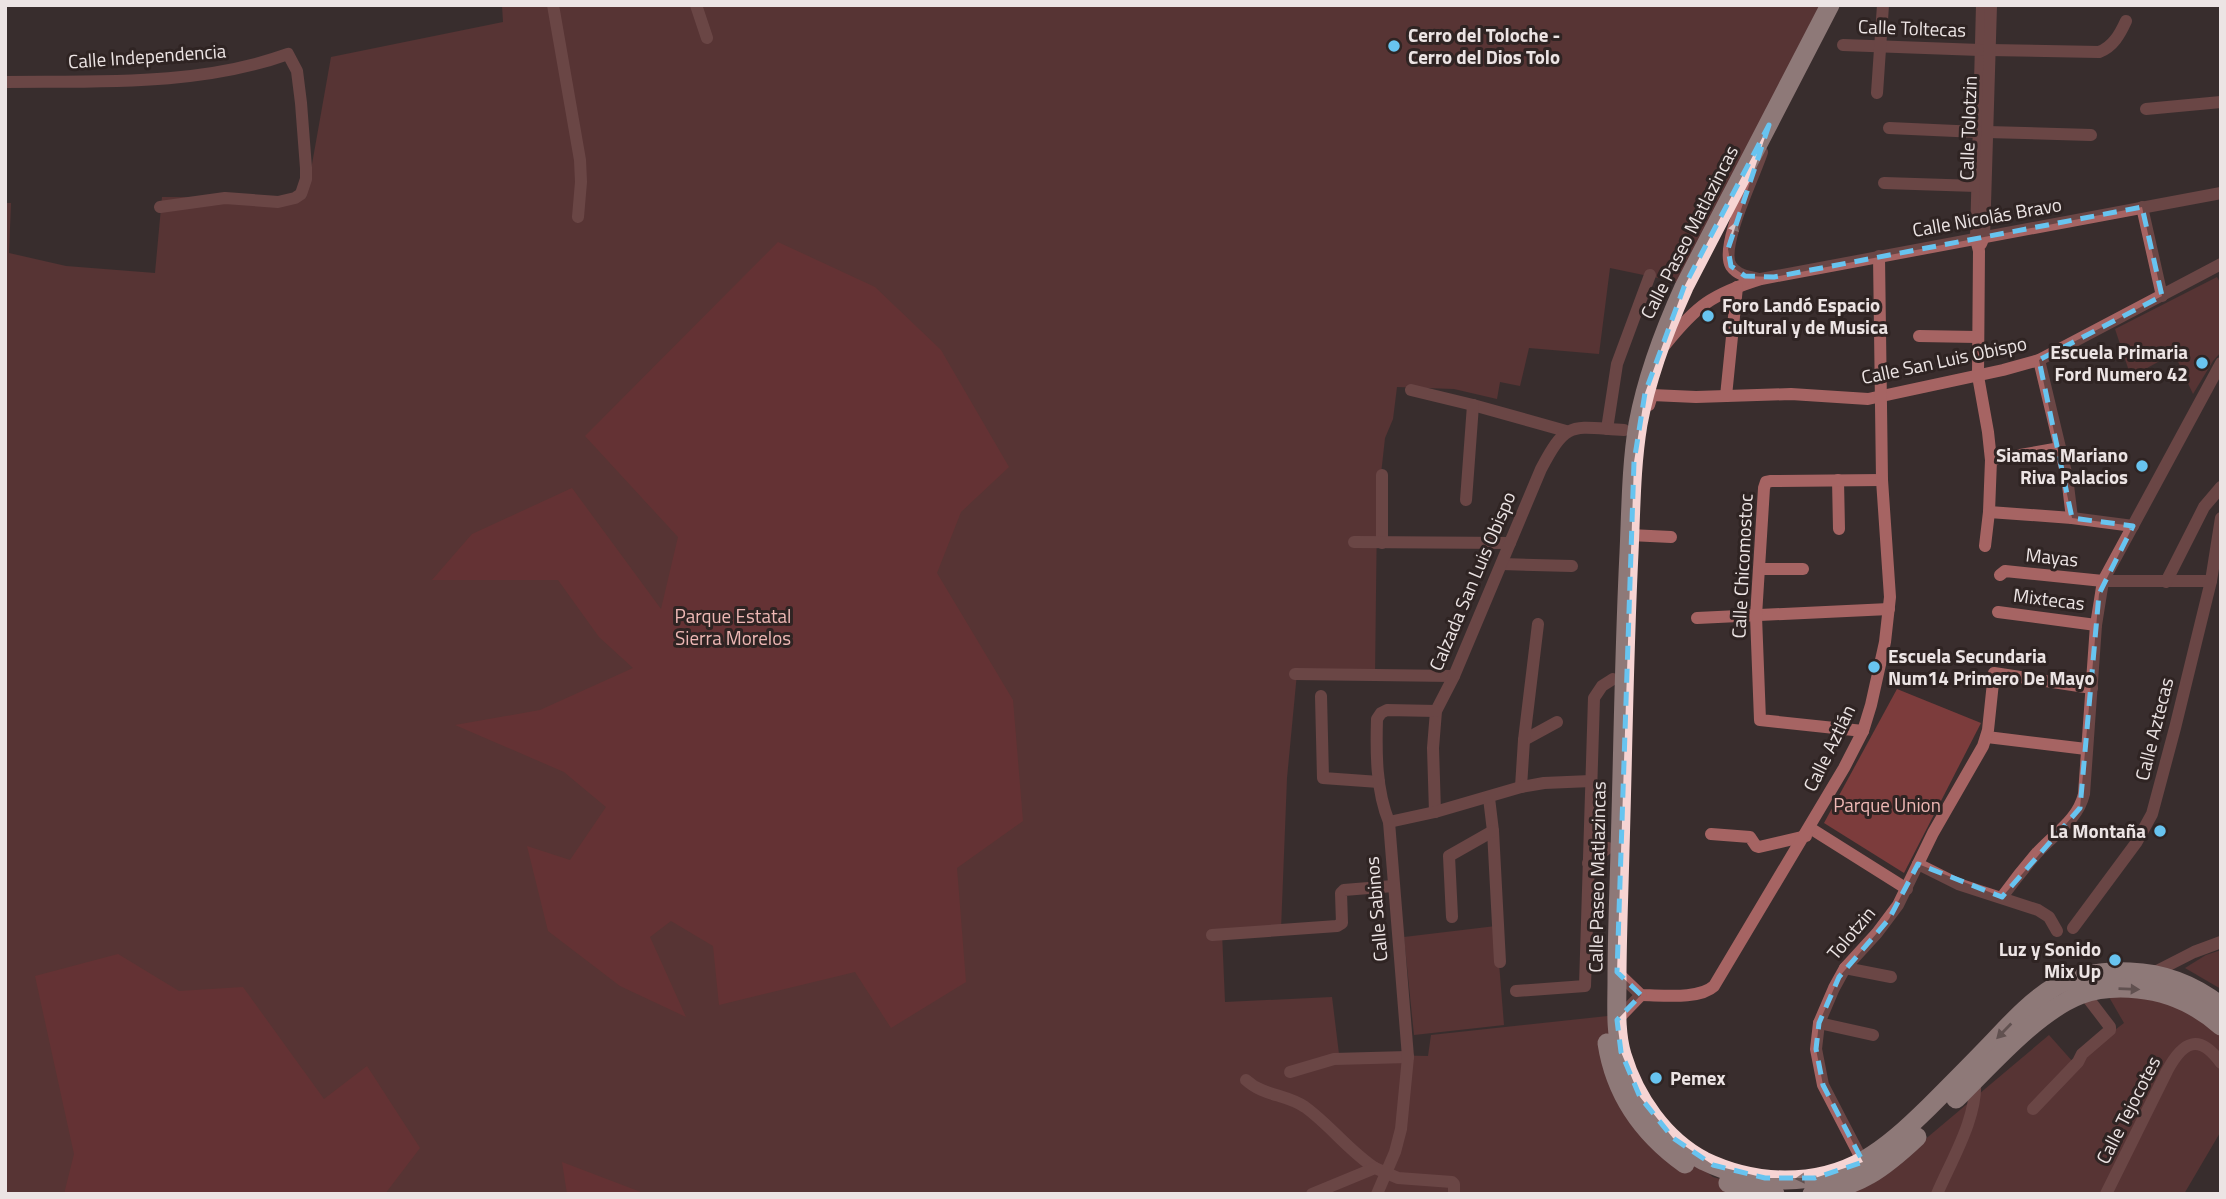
<svg xmlns="http://www.w3.org/2000/svg" width="2226" height="1199" font-family="'Titillium Web',sans-serif">
	<rect width="100%" height="100%" fill="#392d2d"/>
	<g fill="#7c3c3c">
		<path d="M502,5H1825L1682,283L1610,268L1599,354L1529,348L1520,386L1500,382L1497,399L1454,389L1397,387L1393,419L1385,438L1377,510L1375,675L1297,673L1287,778L1281,929L1222,933L1225,1002L1332,997L1339,1054L1428,1056L1431,1035L1617,1015L1622,1056L1669,1143L1713,1177L1776,1194H5V203H11L9,253L66,266L155,273L162,197L306,198L331,57L503,22Z"/>
		<path d="M2217,277L2221,284V352L2213,361L2193,394L2174,353L2131,377L2115,329Z"/>
		<path d="M1897,689L1981,723L1904,873L1824,823Z"/>
		<path d="M1496,926L1504,1025L1414,1035L1404,937Z"/>
		<path d="M2221,950V989L2185,968L2206,955Z"/>
		<path d="M2153,988L2221,1010V1131L2184,1194H1797L1872,1184L2049,1035L2073,1062L2124,1023L2109,997Z"/>
	</g>
	<g fill="#99393c">
		<path d="M778,242L875,287L941,350L1009,467L961,512L937,573L1013,700L1023,821L957,868L966,982L891,1028L855,972L719,1005L713,946L671,921L650,937L686,1017L620,986L548,931L527,846L570,860L606,807L564,772L455,725L540,710L633,668L599,637L558,580H432L472,534L572,488L661,609L678,537L585,436Z"/>
		<path d="M118,954L179,991L243,987L324,1099L367,1066L420,1148L385,1194H64L74,1154L35,976Z"/>
		<path d="M562,1162L646,1194H567Z"/>
	</g>
	<g fill="none" stroke-linecap="round" stroke-linejoin="round">
		<g stroke="#a66463" stroke-width="12">
			<path d="M553,5L580,160L581,182L578,217"/>
			<path d="M696,5L707,38"/>
			<path d="M1982,5L1976,239L1979,251L1978,376L1988,432L1991,460L1989,512L1985,546"/>
			<path d="M1843,45L1980,50"/>
			<path d="M1989,50L2099,52C2113,47 2120,34 2126,21"/>
			<path d="M5,82C99,81 199,86 288,54L297,71L301,103L306,168V179L301,194L295,198L278,202L225,198L160,207"/>
			<path d="M1877,93L1883,5"/>
			<path d="M2146,109L2221,102"/>
			<path d="M1889,128L1978,132"/>
			<path d="M1987,132L2091,135"/>
			<path d="M1884,183L1977,186"/>
			<path d="M2142,207L2162,296"/>
			<path d="M1981,244L1984,237L1991,5"/>
			<path d="M1760,279C1750,277 1738,276 1731,266C1719,247 1755,175 1762,152"/>
			<path d="M1919,336L1977,337"/>
			<path d="M1665,345C1696,306 1712,294 1761,279L2221,193"/>
			<path d="M2039,360L2067,477L2072,518"/>
			<path d="M1411,390L1473,405L1566,431"/>
			<path d="M1726,396L1737,287"/>
			<path d="M1649,405L1652,395L1696,397L1791,394L1868,399L2003,370L2039,360L2221,264"/>
			<path d="M1607,429L1617,364L1650,275"/>
			<path d="M1991,460L2060,448"/>
			<path d="M1382,475V543"/>
			<path d="M1838,480L1839,529"/>
			<path d="M1466,500L1473,405"/>
			<path d="M1989,512L2072,518L2133,526"/>
			<path d="M1630,535L1671,537"/>
			<path d="M1354,542L1510,543"/>
			<path d="M1502,564L1572,566"/>
			<path d="M1759,569H1803"/>
			<path d="M2000,575L2005,571L2103,581H2211"/>
			<path d="M2166,582L2204,507L2221,487"/>
			<path d="M1998,612L2096,625"/>
			<path d="M1697,618L1889,609"/>
			<path d="M1295,674L1454,676"/>
			<path d="M1321,696L1323,778L1379,782"/>
			<path d="M1863,731L1760,720L1756,616L1764,488L1766,482L1771,481L1882,480"/>
			<path d="M1987,737L2086,749"/>
			<path d="M1524,740L1557,722"/>
			<path d="M1521,787L1524,740L1538,624"/>
			<path d="M1489,798L1493,831L1500,962"/>
			<path d="M1435,812L1433,748L1436,711L1454,676L1541,469C1567,419 1572,427 1624,430"/>
			<path d="M1389,822L1435,812L1521,787L1544,783L1591,781"/>
			<path d="M1810,828L1907,889"/>
			<path d="M1711,834L1750,837L1756,846L1759,847L1806,836"/>
			<path d="M1588,863L1608,848"/>
			<path d="M1918,864L1958,884L2038,910L2049,917L2057,931"/>
			<path d="M2002,897C2013,882 2024,868 2036,854C2054,834 2078,820 2084,794L2096,625L2103,581L2221,363"/>
			<path d="M1452,917L1449,856L1493,831"/>
			<path d="M2073,928L2136,843L2152,814L2175,728L2211,581L2221,518"/>
			<path d="M1212,935L1337,926L1342,923L1341,893L1344,890L1393,886"/>
			<path d="M1845,968L1891,977"/>
			<path d="M1617,972L1641,995C1661,995 1699,1000 1714,986L1844,768L1863,731L1871,705L1885,642L1890,597L1882,480L1879,256"/>
			<path d="M2151,974L2194,952L2221,942"/>
			<path d="M1516,991L1585,986L1594,698L1602,686L1613,679"/>
			<path d="M1617,1020L1641,995"/>
			<path d="M1819,1023L1873,1035"/>
			<path d="M1290,1072L1334,1059L1408,1057"/>
			<path d="M1246,1080C1263,1096 1286,1094 1305,1107C1330,1125 1349,1151 1375,1168"/>
			<path d="M2033,1109L2078,1062L2082,1054L2110,1030V1027L2084,993"/>
			<path d="M1863,1162L1823,1085L1816,1049L1819,1023L1834,988L1845,968L1877,933L1898,905L1933,833L1983,746L1988,730L1994,673L2092,688"/>
			<path d="M1312,1194L1375,1168L1398,1178L1452,1182L1454,1184V1194"/>
			<path d="M1377,1194L1395,1152L1401,1129L1408,1057L1389,822C1376,790 1376,753 1377,719L1381,713L1387,710L1436,711"/>
			<path d="M1937,1194C1952,1159 1978,1117 1975,1079"/>
			<path d="M2106,1194L2167,1071C2183,1041 2199,1033 2221,1063"/>
		</g>
		<g stroke="#f6d4d3" stroke-width="19">
			<path d="M1830,5L1684,287C1664,331 1647,376 1638,424C1631,466 1631,510 1629,553C1624,652 1623,751 1620,850C1619,893 1617,936 1617,980C1617,1005 1615,1031 1622,1055C1635,1098 1664,1140 1704,1161C1729,1173 1757,1180 1785,1180C1850,1180 1885,1150 1929,1107C1951,1085 1972,1064 1993,1042C2012,1022 2032,1000 2056,986C2079,974 2104,971 2130,972C2163,973 2194,985 2221,1006"/>
			<path d="M1607,1043C1615,1095 1643,1134 1685,1164"/>
			<path d="M1956,1099C1989,1067 2036,1012 2080,995C2098,988 2119,987 2138,989C2171,992 2197,1005 2221,1026"/>
			<path d="M1728,1183L1775,1194"/>
			<path d="M1812,1194C1860,1186 1883,1169 1917,1137"/>
		</g>
	</g>
	<defs><path id="oneway-solid" d="M-6-.8H1V-3.2L6.5 0L1 3.2V.8H-6Z" transform="scale(1.75)"/></defs>
	<use fill="#dac4c4" href="#oneway-solid" transform="translate(1733 232) rotate(-72)"/>
	<g fill="#927c7b">
		<use href="#oneway-solid" transform="translate(2129 989) rotate(2)"/>
		<use href="#oneway-solid" transform="translate(2004 1031) rotate(134)"/>
		<use href="#oneway-solid" transform="translate(1806 1178) rotate(175)"/>
	</g>
	<path d="M0 0H2226V1199H0ZM1769,125L1728,249L1731,266L1745,276L1774,277L2142,207L2162,296L2039,360L2072,518L2133,526L2099,594L2080,808L2002,897L1918,864L1889,919L1839,977L1819,1023L1816,1049L1823,1085L1863,1162L1815,1178H1765L1713,1165L1673,1138L1640,1097L1621,1052L1617,1020L1641,995L1617,972L1634,462L1645,393L1684,287Z" fill="#392d2d" fill-opacity=".55" fill-rule="evenodd"/>
	<path fill="none" stroke="#68c4f0" stroke-width="5" stroke-dasharray="14 9" stroke-linejoin="round" d="M1769,125L1728,249L1731,266L1745,276L1774,277L2142,207L2162,296L2039,360L2072,518L2133,526L2099,594L2080,808L2002,897L1918,864L1889,919L1839,977L1819,1023L1816,1049L1823,1085L1863,1162L1815,1178H1765L1713,1165L1673,1138L1640,1097L1621,1052L1617,1020L1641,995L1617,972L1634,462L1645,393L1684,287Z"/>
	<g fill="#68c4f0" stroke="#2f2423" stroke-width="2.5">
		<circle cx="1394" cy="46" r="7"/>
		<circle cx="1708" cy="316" r="7"/>
		<circle cx="2202" cy="363" r="7"/>
		<circle cx="2142" cy="466" r="7"/>
		<circle cx="1874" cy="667" r="7"/>
		<circle cx="2160" cy="831" r="7"/>
		<circle cx="2115" cy="960" r="7"/>
		<circle cx="1656" cy="1078" r="7"/>
	</g>
	<g text-anchor="middle" stroke-width="6" stroke-linejoin="round" paint-order="stroke">
		<g font-size="19" fill="#ece4e4" stroke="#2f2423">
			<text transform="translate(1912 28) rotate(2)" y="7">Calle Toltecas</text>
			<text transform="translate(147 56) rotate(-4)" y="7">Calle Independencia</text>
			<text transform="translate(1968 128) rotate(-88)" y="7">Calle Tolotzin</text>
			<text transform="translate(1987 217) rotate(-10)" y="7">Calle Nicolás Bravo</text>
			<text transform="translate(1689 232) rotate(-63)" y="7">Calle Paseo Matlazincas</text>
			<text transform="translate(1944 360) rotate(-12)" y="7">Calle San Luis Obispo</text>
			<text transform="translate(2052 557) rotate(6)" y="7">Mayas</text>
			<text transform="translate(1742 566) rotate(-87)" y="7">Calle Chicomostoc</text>
			<text transform="translate(1472 581) rotate(-67)" y="7">Calzada San Luis Obispo</text>
			<text transform="translate(2049 599) rotate(7)" y="7">Mixtecas</text>
			<text transform="translate(2154 729) rotate(-76)" y="7">Calle Aztecas</text>
			<text transform="translate(1829 748) rotate(-64)" y="7">Calle Aztlán</text>
			<text transform="translate(1597 877) rotate(-89)" y="7">Calle Paseo Matlazincas</text>
			<text transform="translate(1376 909) rotate(-95)" y="7">Calle Sabinos</text>
			<text transform="translate(1851 933) rotate(-50)" y="7">Tolotzin</text>
			<text transform="translate(2128 1110) rotate(-63)" y="7">Calle Tejocotes</text>
		</g>
		<g font-size="19" font-weight="bold" fill="#ece4e4" stroke="#2f2423" text-anchor="start">
			<text x="1408" y="42">Cerro del Toloche -<tspan x="1408" dy="22">Cerro del Dios Tolo</tspan></text>
			<text x="1722" y="312">Foro Landó Espacio<tspan x="1722" dy="22">Cultural y de Musica</tspan></text>
			<text x="2188" y="359" text-anchor="end">Escuela Primaria<tspan x="2188" dy="22">Ford Numero 42</tspan></text>
			<text x="2128" y="462" text-anchor="end">Siamas Mariano<tspan x="2128" dy="22">Riva Palacios</tspan></text>
			<text x="1888" y="663">Escuela Secundaria<tspan x="1888" dy="22">Num14 Primero De Mayo</tspan></text>
			<text x="2146" y="838" text-anchor="end">La Montaña</text>
			<text x="2101" y="956" text-anchor="end">Luz y Sonido<tspan x="2101" dy="22">Mix Up</tspan></text>
			<text x="1670" y="1085">Pemex</text>
		</g>
		<g font-size="19" fill="#eeb8b5" stroke="#2f2423">
			<text x="733" y="623">Parque Estatal<tspan x="733" dy="22">Sierra Morelos</tspan></text>
			<text x="1887" y="812">Parque Union</text>
		</g>
	</g>
	<rect width="2226" height="1199" fill="none" stroke="#ece4e4" stroke-width="14"/>
</svg>
